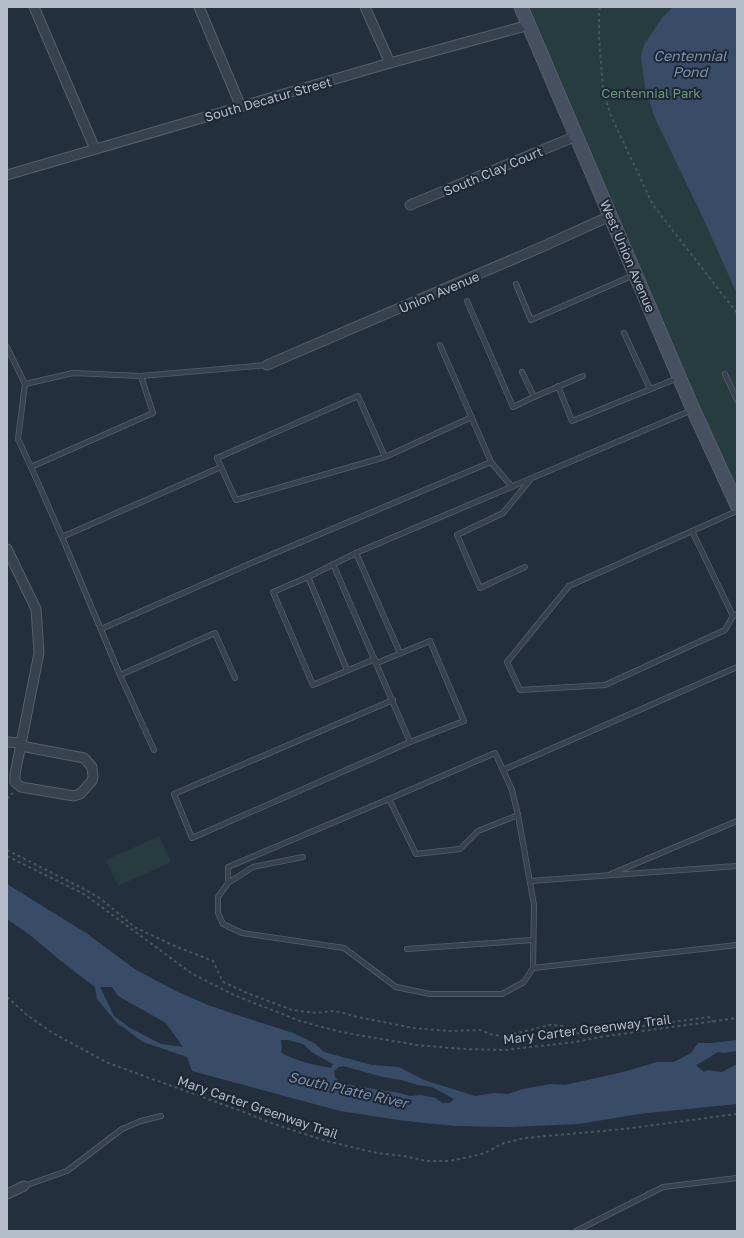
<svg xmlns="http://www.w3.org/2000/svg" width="744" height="1238" font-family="'Golos Text',sans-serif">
	<rect width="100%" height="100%" fill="#242f3e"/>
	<g fill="#263c3f">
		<path d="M521,7H737V505Z"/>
		<path d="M159,836L171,862L118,886L106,860Z"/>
	</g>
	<g fill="#394c67" fill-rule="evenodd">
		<path d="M673,7H737V294L703,218L655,118L645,88L641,57L644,45L662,18Z"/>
		<path d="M7,884L86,933L136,970L178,992L208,1005L234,1014L293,1033L314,1043L324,1052L372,1065L399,1067L424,1080L475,1096L494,1093L508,1094L523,1089L550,1084L565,1085L623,1072L657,1062H674L691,1053L698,1043H712L737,1040V1051L724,1053L718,1052L702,1062L696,1065L704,1072L708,1070L722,1072L737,1064V1104L639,1114L579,1124L507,1127L455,1126L405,1121L340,1111L192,1071L187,1057L143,1042L117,1023L97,999L95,987L61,961L30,935L7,919ZM100,987H112L118,996L166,1023L183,1047L161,1044L130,1028L114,1016ZM281,1040H288L303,1044L313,1053L333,1064L331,1068C318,1066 291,1060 281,1052L282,1047ZM343,1066L383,1077L401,1080L418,1085L432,1087L454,1099L450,1103H442L436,1098L421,1095L410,1096L396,1092L385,1091L340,1083L335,1077L334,1071L339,1067Z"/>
	</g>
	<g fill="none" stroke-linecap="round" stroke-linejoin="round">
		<defs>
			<g id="lane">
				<path d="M516,284L531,320L634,275"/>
				<path d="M467,301L513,407L534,397"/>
				<path d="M624,333L650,389"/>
				<path d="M440,345L491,462L512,487"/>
				<path d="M7,347L25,384L73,373L141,376L267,365"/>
				<path d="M522,372L534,397L583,376"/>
				<path d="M725,374L737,400"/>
				<path d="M25,384L18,439L31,467L153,413L141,376"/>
				<path d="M558,386L572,421L678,378"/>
				<path d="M385,457L358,396L217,458L236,500L385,457L472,417"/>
				<path d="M31,467L62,537"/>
				<path d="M737,511L569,586L507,662L520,690L605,685L725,630L733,616L737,614"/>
				<path d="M692,531L733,616"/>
				<path d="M333,564L410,742"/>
				<path d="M525,567L480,588L457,535L503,513L530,480"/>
				<path d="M308,577L356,553"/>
				<path d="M101,629L256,561L491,462"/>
				<path d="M400,653L356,553L692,410"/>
				<path d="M377,663L430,641L464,721L410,742L192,838L174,794L393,700"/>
				<path d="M347,670L308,577L273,592L313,685L375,659"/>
				<path d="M120,675L215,633L235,678"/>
				<path d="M154,750L120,675L62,537L221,467"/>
				<path d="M389,799L416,854L460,849L478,831L518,815"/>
				<path d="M303,857L253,867L228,883L218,897V913L223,924L242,933L344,948L396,987L430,994H502L524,982L533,968L534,905L518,815L512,790L503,770L737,667"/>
				<path d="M611,874L737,821"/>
				<path d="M530,881L737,866"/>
				<path d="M228,883V867L389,799L495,753L503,770"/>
				<path d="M407,949L533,940"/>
				<path d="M533,968L737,945"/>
				<path d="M24,1186L67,1171L122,1129L141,1121L161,1116"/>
				<path d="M576,1231L663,1187L737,1178"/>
			</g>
			<g id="street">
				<path d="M34,7L95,149"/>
				<path d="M199,7L241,107"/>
				<path d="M365,7L390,63"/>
				<path d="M7,175L390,63L529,25"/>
				<path d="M410,205L576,136"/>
				<path d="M267,365L544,246L610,216"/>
				<path d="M7,549L36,609L39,653L15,774V782L21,787L74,796L80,794L92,781L93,777L92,767L84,758L21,746"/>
				<path d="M7,742L22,743"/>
				<path d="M7,1194L24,1186"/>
			</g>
			<path id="secondary" d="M521,7L692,407L737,505"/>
		</defs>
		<use href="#lane" stroke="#565f6c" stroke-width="6"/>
		<use href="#street" stroke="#565f6c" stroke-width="11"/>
		<use href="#secondary" stroke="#565f6c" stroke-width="15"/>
		<g stroke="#44595c" stroke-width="2" stroke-dasharray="3 3" stroke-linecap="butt">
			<path d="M600,7L599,11V36L603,90L611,116L653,205L737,313"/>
			<path d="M7,799L13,793"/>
			<path d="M7,850L82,888L101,899L136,928L177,947L213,961L223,982L247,993L292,1010L317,1013L332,1011L340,1012L353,1016L413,1028L448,1031L480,1030L493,1035L505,1036L550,1025L562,1026L576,1033L585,1034L709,1017L713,1022"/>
			<path d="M7,856L84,894L191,973L234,995L262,1006L300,1021L341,1032L416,1045L463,1049L505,1050L575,1042L600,1037L737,1018"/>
			<path d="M7,997L27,1015L51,1032L106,1062L133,1072L244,1112L271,1123L326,1141L377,1153L404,1156L426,1161H449L469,1157L485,1153L504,1143L525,1138L624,1129L737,1114"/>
		</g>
		<use href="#lane" stroke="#38414e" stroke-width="4.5"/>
		<use href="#street" stroke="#38414e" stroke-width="9"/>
		<use href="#secondary" stroke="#465061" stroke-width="13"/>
	</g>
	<g text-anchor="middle" stroke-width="4" stroke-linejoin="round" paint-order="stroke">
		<g font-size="13" fill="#6b9a76" stroke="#1d2633">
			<text x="651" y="98">Centennial Park</text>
		</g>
		<g font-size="13" fill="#b4bcc9" stroke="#1d2633">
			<text transform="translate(268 99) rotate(-16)" y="5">South Decatur Street</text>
			<text transform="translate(493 171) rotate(-23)" y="5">South Clay Court</text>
			<text transform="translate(628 256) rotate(67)" y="5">West Union Avenue</text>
			<text transform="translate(439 292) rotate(-23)" y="5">Union Avenue</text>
			<text transform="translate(587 1029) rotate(-7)" y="5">Mary Carter Greenway Trail</text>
			<text transform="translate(258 1107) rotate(19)" y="5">Mary Carter Greenway Trail</text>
		</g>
		<g font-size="14" font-style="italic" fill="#7c92b1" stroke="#1d2633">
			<text x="690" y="61">Centennial<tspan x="690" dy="16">Pond</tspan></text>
			<text transform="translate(348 1090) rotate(13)" y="5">South Platte River</text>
		</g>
	</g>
	<rect width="744" height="1238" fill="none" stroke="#b4bcc9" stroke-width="16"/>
</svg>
